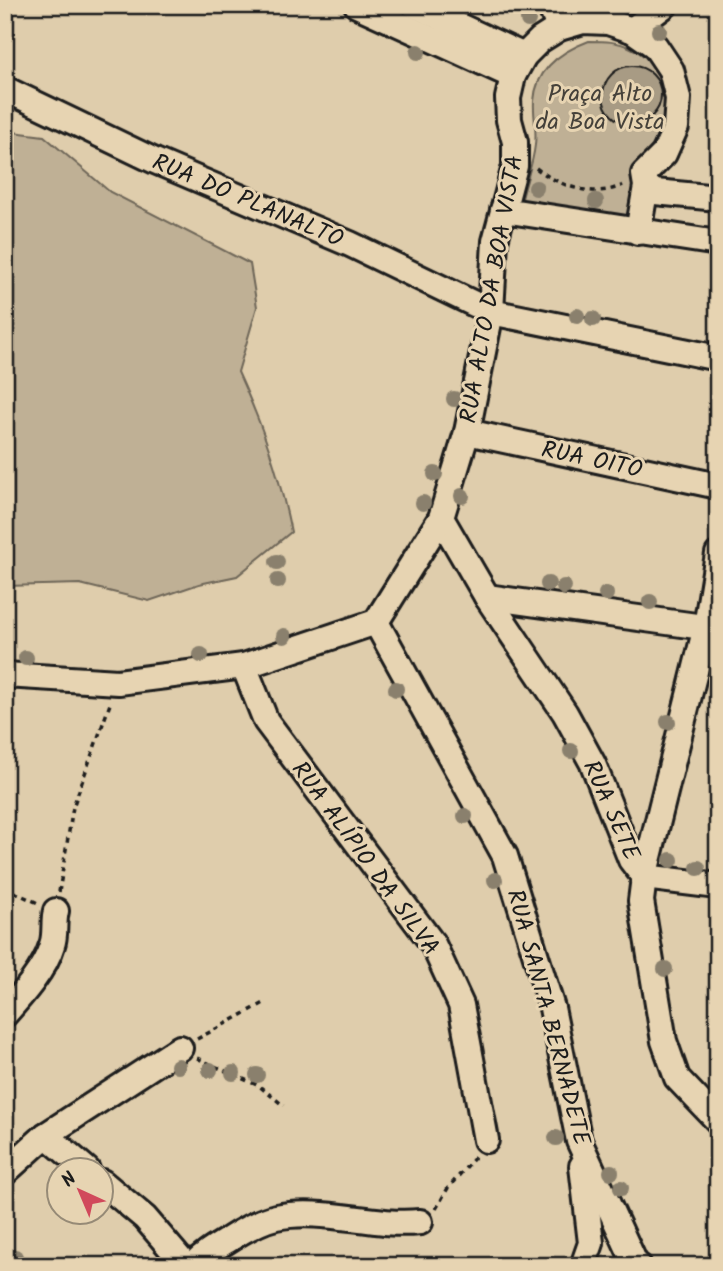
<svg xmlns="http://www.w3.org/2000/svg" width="723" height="1271" font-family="Kalam,sans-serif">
	<rect width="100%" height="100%" fill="#dfcdac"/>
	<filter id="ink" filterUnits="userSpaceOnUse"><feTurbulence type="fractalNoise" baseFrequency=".0143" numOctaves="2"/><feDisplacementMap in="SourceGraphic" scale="14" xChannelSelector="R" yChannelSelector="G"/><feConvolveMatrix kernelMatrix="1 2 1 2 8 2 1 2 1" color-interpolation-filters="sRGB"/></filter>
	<g filter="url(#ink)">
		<g fill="#bfb095" stroke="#6e6658" stroke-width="2">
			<path d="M589,41C605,41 617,41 631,48C660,61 675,102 662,131C656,144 637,161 635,171C631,186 631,204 629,219L521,203C525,184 533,164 535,145C537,130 533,115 534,101C536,68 562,51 589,41Z"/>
			<path d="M5,131L44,136L110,192L250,264L257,307L238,372C263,427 279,473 291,532L237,576L199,584L149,601L80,584L5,586Z"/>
		</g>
		<circle fill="#a89b84" stroke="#1c1c1c" stroke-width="2" cx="632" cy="95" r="29"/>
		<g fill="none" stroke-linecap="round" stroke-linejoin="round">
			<defs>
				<g id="minor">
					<path d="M357,5L513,76"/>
					<path d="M414,5L524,56"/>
					<path d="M550,5L559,28"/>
					<path d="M632,30L665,5"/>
					<path d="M5,89L155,161L350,244L491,312L718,358"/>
					<path d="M646,186L655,192L718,198"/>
					<path d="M503,210L718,243"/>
					<path d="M467,432L718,486"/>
					<path d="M441,518L487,597L565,713L593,764L631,860L644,877"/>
					<path d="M718,554L706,627L644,877L641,901L664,1041L677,1078L718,1121"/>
					<path d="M487,597L718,629"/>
					<path d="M376,622L505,856L552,1008L579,1141L635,1263L639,1266"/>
					<path d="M244,666L266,721L433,944L461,1005L486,1140"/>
					<path d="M5,675L118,682L244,666L376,622L441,518L467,432L491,312L495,241L515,166V142L509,120L508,98L513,76L524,56L540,40L559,28L583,21L608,22L632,30L655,46L671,70L678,98L676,127L664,154L644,174L646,186L638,232"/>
					<path d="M644,877L718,886"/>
					<path d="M5,1014C22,995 45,969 52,945C56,935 53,922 56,911"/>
					<path d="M46,1135L87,1170"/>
					<path d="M582,1166L591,1243L583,1266"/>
					<path d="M5,1172L46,1135L180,1048"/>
					<path d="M102,1182L145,1218L186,1266"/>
					<path d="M193,1266C203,1255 215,1248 228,1240C242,1231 259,1221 276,1217C323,1207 372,1227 420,1222"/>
				</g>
			</defs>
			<use href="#minor" stroke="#1c1c1c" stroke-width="30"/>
			<g stroke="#1c1c1c" stroke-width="3.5" stroke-dasharray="5 5" stroke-linecap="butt">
				<path d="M536,168C559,186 594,199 623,185"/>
				<path d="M5,888L38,903"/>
				<path d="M59,892L73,807L110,704"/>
				<path d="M197,1039L266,1002"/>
				<path d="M197,1058L259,1086L284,1106"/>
				<path d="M436,1209L448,1188L476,1156"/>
			</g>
			<use href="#minor" stroke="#e7d4b2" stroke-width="24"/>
		</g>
		<g fill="#8a806d">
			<circle cx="528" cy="20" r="8"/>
			<circle cx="659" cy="31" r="8"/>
			<circle cx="418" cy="52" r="8"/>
			<circle cx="536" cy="188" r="8"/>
			<circle cx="596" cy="201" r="8"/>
			<circle cx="577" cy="316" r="8"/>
			<circle cx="593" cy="319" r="8"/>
			<circle cx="454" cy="399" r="8"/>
			<circle cx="435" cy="474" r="8"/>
			<circle cx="462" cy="496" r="8"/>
			<circle cx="423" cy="503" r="8"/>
			<circle cx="277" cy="562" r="8"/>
			<circle cx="278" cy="581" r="8"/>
			<circle cx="548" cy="584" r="8"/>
			<circle cx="564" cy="587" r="8"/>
			<circle cx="606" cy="594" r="8"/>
			<circle cx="650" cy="602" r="8"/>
			<circle cx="284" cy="636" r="8"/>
			<circle cx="201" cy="655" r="8"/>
			<circle cx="26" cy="658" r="8"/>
			<circle cx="396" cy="689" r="8"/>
			<circle cx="668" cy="722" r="8"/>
			<circle cx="571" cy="751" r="8"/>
			<circle cx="465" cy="816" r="8"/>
			<circle cx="671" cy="860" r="8"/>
			<circle cx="698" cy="868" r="8"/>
			<circle cx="495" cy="880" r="8"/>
			<circle cx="665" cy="969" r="8"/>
			<circle cx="178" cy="1066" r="8"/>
			<circle cx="210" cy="1070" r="8"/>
			<circle cx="233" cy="1073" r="8"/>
			<circle cx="257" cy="1075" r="8"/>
			<circle cx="556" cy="1138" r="8"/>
			<circle cx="611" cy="1172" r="8"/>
			<circle cx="621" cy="1188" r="8"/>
			<circle cx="15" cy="1257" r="8"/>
		</g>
	</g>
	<g text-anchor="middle" stroke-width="6" stroke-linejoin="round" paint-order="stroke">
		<g font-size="24" fill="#45413a" stroke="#e7d4b2">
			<text x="600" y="101">Praça Alto<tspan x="600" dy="28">da Boa Vista</tspan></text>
		</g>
		<g font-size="24" fill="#1c1c1c" stroke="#e7d4b2">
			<text transform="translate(248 200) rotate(23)" y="8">RUA DO PLANALTO</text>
			<text transform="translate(491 289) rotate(-80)" y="8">RUA ALTO DA BOA VISTA</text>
			<text transform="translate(592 459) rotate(12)" y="8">RUA OITO</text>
			<text transform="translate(612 810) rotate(66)" y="8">RUA SETE</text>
			<text transform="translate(366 858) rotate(54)" y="8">RUA ALÍPIO DA SILVA</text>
			<text transform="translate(549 1017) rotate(75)" y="8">RUA SANTA BERNADETE</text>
		</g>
	</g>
	<rect width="723" height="1271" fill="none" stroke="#e7d4b2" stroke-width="28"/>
	<rect x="14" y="14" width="695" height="1243" fill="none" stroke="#1c1c1c" stroke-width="2.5" filter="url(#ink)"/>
	<g transform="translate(80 1191) rotate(316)"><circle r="33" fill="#e7d4b2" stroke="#968a76" stroke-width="2"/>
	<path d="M0-5L12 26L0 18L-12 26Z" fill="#d1495b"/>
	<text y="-10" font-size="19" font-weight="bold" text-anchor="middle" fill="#1c1c1c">N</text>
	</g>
</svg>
